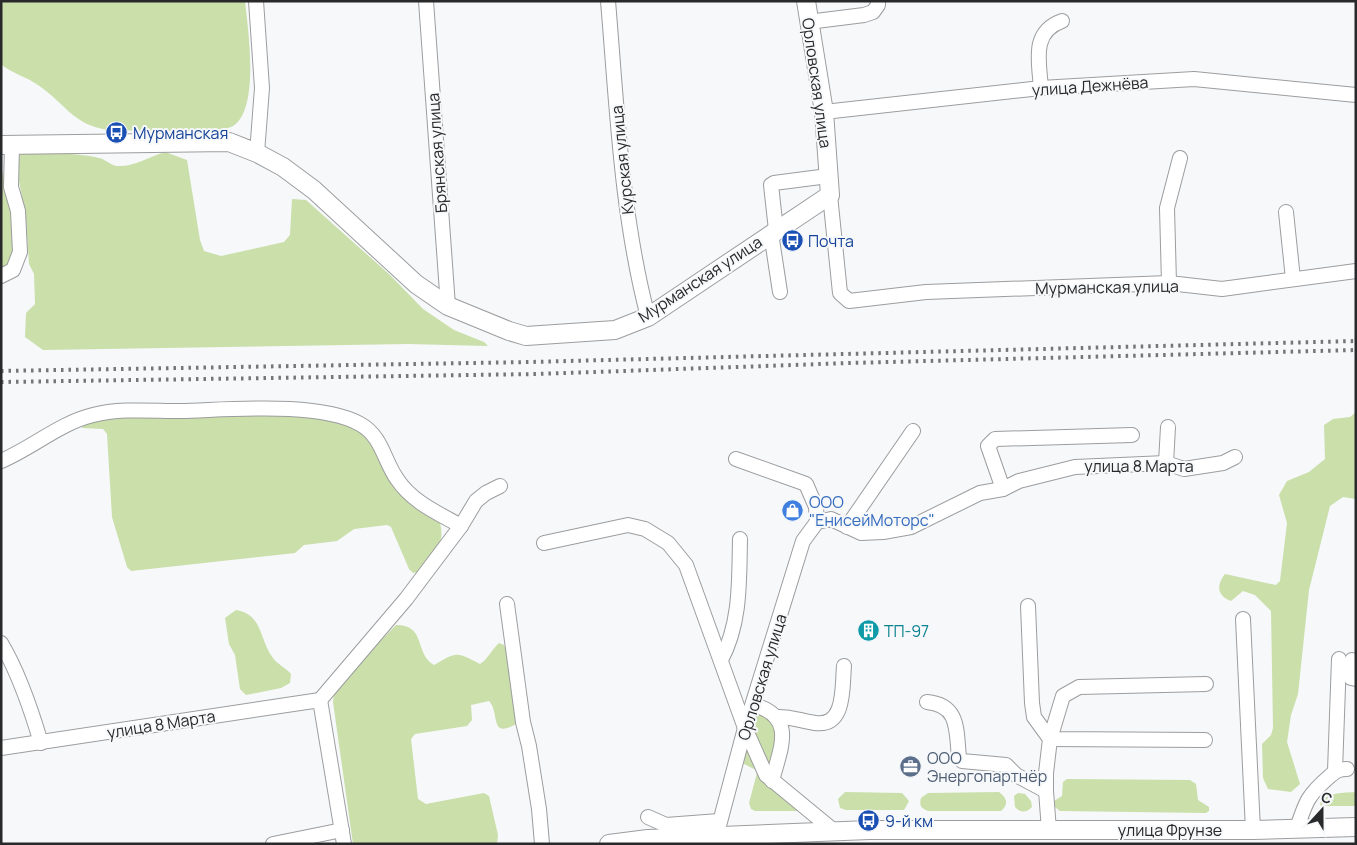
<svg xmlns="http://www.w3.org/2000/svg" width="1357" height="845" font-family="Manrope,sans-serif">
	<rect width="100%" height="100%" fill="#f6f8fa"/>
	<g fill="#cadfaa">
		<path d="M1,1H245C248,29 260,109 233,126C219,135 129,130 108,130C73,125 65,103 38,85C27,77 11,73 1,64Z"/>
		<path d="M165,152L187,160L200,240L204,251L221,256L284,242L290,235L292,199L306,200L390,275L423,309L454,330L484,342L488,346L408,344L43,350L25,337L26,313L35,304L34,274L29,264L26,219L17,170L20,154C40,152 80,153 99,158C105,159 110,165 117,166C135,167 148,157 165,152Z"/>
		<path d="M1,166L9,203L14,212L16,253L12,266L4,269L1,268Z"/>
		<path d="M1356,412V499L1343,497L1330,506L1309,590L1298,694L1291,715L1287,742L1300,784L1291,792L1268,789L1263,778L1262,744L1271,735L1273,728L1271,611L1255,595L1243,591L1231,601C1217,596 1216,585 1225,574L1276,585L1280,581L1287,523L1279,495L1287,481L1309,472L1325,459L1324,425L1333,419L1350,417Z"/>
		<path d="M307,415L357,426L440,523C446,545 432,556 419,572L413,573L409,569L391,527L387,525L354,529L337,541L304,545L295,553L131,571L127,567L112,517L107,434L103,429L82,428L83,424L88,421L119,417Z"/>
		<path d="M236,610C263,614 259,640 273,658C277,664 286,668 291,674L290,683L281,688L246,695L240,689L235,655L229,644L225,618Z"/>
		<path d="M396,625C427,625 414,654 434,665C457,652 455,651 480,664C489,658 491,650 499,643L504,645L511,661L516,724C489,740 500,712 489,701L471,705L472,720L467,726L415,734L411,739L418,799L426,804L484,793L489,796L498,835L497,844H353L333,702L334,692L340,682Z"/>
		<path d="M758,711H763L778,730L769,768C761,752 743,728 758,711Z"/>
		<path d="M749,746L799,806L798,811H755L751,809L749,803L757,773L756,770L744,764L745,748Z"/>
		<path d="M1067,779L1190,780L1196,784L1198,800L1209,807V811L1206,813L1060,811L1055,807L1054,801L1062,796L1063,782Z"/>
		<path d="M845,792L902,793L909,801L904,810H846L840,808L838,799Z"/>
		<path d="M999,792C1007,798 1009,804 1001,811H928C921,808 919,806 921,798L928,793Z"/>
		<path d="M1356,792V806H1321L1320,803C1329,792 1342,793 1356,792Z"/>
		<path d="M1018,793L1025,794L1031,801L1032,807C1026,813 1020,813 1015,807L1014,796Z"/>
	</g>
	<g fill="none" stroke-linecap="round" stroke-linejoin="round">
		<defs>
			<g id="minor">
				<path d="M256,1L262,88L257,153"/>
				<path d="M426,1L448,306"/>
				<path d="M608,1C617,107 621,214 648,317"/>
				<path d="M808,22L864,15L873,12L878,5V1"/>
				<path d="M1041,88C1039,61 1031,32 1062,21"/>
				<path d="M824,112L1041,88L1194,79L1356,95"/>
				<path d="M830,195L840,293L849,301L926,292L1169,283L1222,289L1356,271"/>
				<path d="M1286,212L1293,279"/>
				<path d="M776,230L771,185L774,183L828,176"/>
				<path d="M771,233L780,292"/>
				<path d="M1,276L13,270L20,252L18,211L11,187L12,145"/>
				<path d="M1169,283L1167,208L1180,158"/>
				<path d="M736,459L806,484L816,507L817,522"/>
				<path d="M1,461C32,448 60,423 93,415C120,408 152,411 180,411C228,410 318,401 360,424C382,436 384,461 397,479C412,502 438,513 461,526"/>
				<path d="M1166,463L1168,427"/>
				<path d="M1003,489L988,446L995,439L1132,435"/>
				<path d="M817,522L831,519L861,533L883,532L911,527L980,493L1003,489L1019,481L1075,467L1166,463L1184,469L1223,463L1235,457"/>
				<path d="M847,527L913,431"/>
				<path d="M544,543L628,525L645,529L668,543L686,565L745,728L766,775L834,831"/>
				<path d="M507,604L523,722L529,746L539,809L542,844"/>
				<path d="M1028,606L1032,703L1034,717L1050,739L1046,773V791"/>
				<path d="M1243,619L1253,830"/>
				<path d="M1,643C19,673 31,709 41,743"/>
				<path d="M721,660C741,623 739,580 740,539"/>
				<path d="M1352,660L1351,678L1356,679"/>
				<path d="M320,700L406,599L461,526L476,501L486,493L500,486"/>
				<path d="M927,702C960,705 956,731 959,757L962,761L1006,765L1016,775L1046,791L1049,830"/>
				<path d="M754,705C797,717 780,749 772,781"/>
				<path d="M776,717C790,716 801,721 815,723C846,727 842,687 844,666"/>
				<path d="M1205,740L1050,739L1063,696L1079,687L1206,684"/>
				<path d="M1,748L320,700L344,844"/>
				<path d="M1335,771L1339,659"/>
				<path d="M648,817L666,825L719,821"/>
				<path d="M1297,828C1306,801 1308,795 1330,776C1336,771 1338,769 1347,769"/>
				<path d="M716,837L745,728L803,541L817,522"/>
				<path d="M273,844L342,830"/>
			</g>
			<g id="major">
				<path d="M1,145L229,142L257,153L283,167L314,190L416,284L448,306L509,331L526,336L615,330L648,317L830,195L824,112L806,1"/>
				<path d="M609,844L648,839L869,830H1253L1356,827"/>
			</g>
		</defs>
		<use href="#minor" stroke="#9c9d9f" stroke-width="16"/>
		<use href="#major" stroke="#9c9d9f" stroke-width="20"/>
		<use href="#minor" stroke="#fff" stroke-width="14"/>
		<use href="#major" stroke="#fff" stroke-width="18"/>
		<g stroke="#747576" stroke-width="4" stroke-dasharray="2.5 5" stroke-linecap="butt">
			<path d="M1,371L529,362L1356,341"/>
			<path d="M1,382L537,374L850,363L1356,350"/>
		</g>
	</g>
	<defs>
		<symbol id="bus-disc" viewBox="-11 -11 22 22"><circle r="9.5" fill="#1a4fb4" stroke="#f6f8fa"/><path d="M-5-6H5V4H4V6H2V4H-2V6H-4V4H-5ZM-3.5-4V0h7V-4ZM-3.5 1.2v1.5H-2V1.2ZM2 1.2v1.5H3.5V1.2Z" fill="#fff"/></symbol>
		<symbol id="shop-disc" viewBox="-11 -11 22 22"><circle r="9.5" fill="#3f7fe0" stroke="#f6f8fa"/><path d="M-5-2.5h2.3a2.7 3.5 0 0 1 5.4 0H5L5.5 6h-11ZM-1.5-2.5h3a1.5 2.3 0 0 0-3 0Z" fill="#fff"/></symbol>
		<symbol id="building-disc" viewBox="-11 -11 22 22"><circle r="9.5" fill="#0f9aa8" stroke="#f6f8fa"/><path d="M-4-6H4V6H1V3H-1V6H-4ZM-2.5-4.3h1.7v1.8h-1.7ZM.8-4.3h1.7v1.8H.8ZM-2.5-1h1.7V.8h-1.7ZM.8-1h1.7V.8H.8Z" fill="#fff"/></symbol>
		<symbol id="office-disc" viewBox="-11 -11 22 22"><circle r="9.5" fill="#5c6f8a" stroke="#f6f8fa"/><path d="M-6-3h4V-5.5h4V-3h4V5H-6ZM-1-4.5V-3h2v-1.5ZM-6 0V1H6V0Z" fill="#fff"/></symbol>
	</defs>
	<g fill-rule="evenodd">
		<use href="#bus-disc" x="104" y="120" width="25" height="25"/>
		<use href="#bus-disc" x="780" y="228" width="25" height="25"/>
		<use href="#shop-disc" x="780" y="498" width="25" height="25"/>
		<use href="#building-disc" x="856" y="618" width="25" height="25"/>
		<use href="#office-disc" x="898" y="754" width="25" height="25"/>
		<use href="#bus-disc" x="856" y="808" width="25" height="25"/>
	</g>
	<g text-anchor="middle" stroke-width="4" stroke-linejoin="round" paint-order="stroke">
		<g font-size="16" fill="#28292a" stroke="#f6f8fa">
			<text transform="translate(817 83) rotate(82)" y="6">Орловская улица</text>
			<text transform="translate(1090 86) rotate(-4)" y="6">улица Дежнёва</text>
			<text transform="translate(437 153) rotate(-94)" y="6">Брянская улица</text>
			<text transform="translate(622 160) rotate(-96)" y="6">Курская улица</text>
			<text transform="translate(700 279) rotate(-33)" y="6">Мурманская улица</text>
			<text transform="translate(1107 287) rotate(-1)" y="6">Мурманская улица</text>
			<text x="1139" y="472">улица 8 Марта</text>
			<text transform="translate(762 677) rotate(-73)" y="6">Орловская улица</text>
			<text transform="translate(161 724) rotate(-9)" y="6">улица 8 Марта</text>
			<text x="1170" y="836">улица Фрунзе</text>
		</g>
		<g font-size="16" fill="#164399" stroke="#f6f8fa" text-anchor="start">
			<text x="133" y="139">Мурманская</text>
			<text x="808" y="247">Почта</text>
			<text x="885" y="827">9-й км</text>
		</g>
		<g font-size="16" fill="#366cbe" stroke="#f6f8fa" text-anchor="start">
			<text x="809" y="508">ООО<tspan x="809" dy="18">"ЕнисейМоторс"</tspan></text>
		</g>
		<g font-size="16" fill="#0d838f" stroke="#f6f8fa" text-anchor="start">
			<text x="884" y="637">ТП-97</text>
		</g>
		<g font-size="16" fill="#4e5e75" stroke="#f6f8fa" text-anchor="start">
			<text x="927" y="764">ООО<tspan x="927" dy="18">Энергопартнёр</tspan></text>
		</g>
	</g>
	<rect width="1357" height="845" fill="none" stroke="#28292a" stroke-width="5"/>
	<g transform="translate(1322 810) rotate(21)" stroke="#f6f8fa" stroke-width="4" paint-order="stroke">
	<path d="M0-4L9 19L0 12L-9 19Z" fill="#28292a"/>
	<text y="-8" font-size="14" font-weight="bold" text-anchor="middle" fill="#28292a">С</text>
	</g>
</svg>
